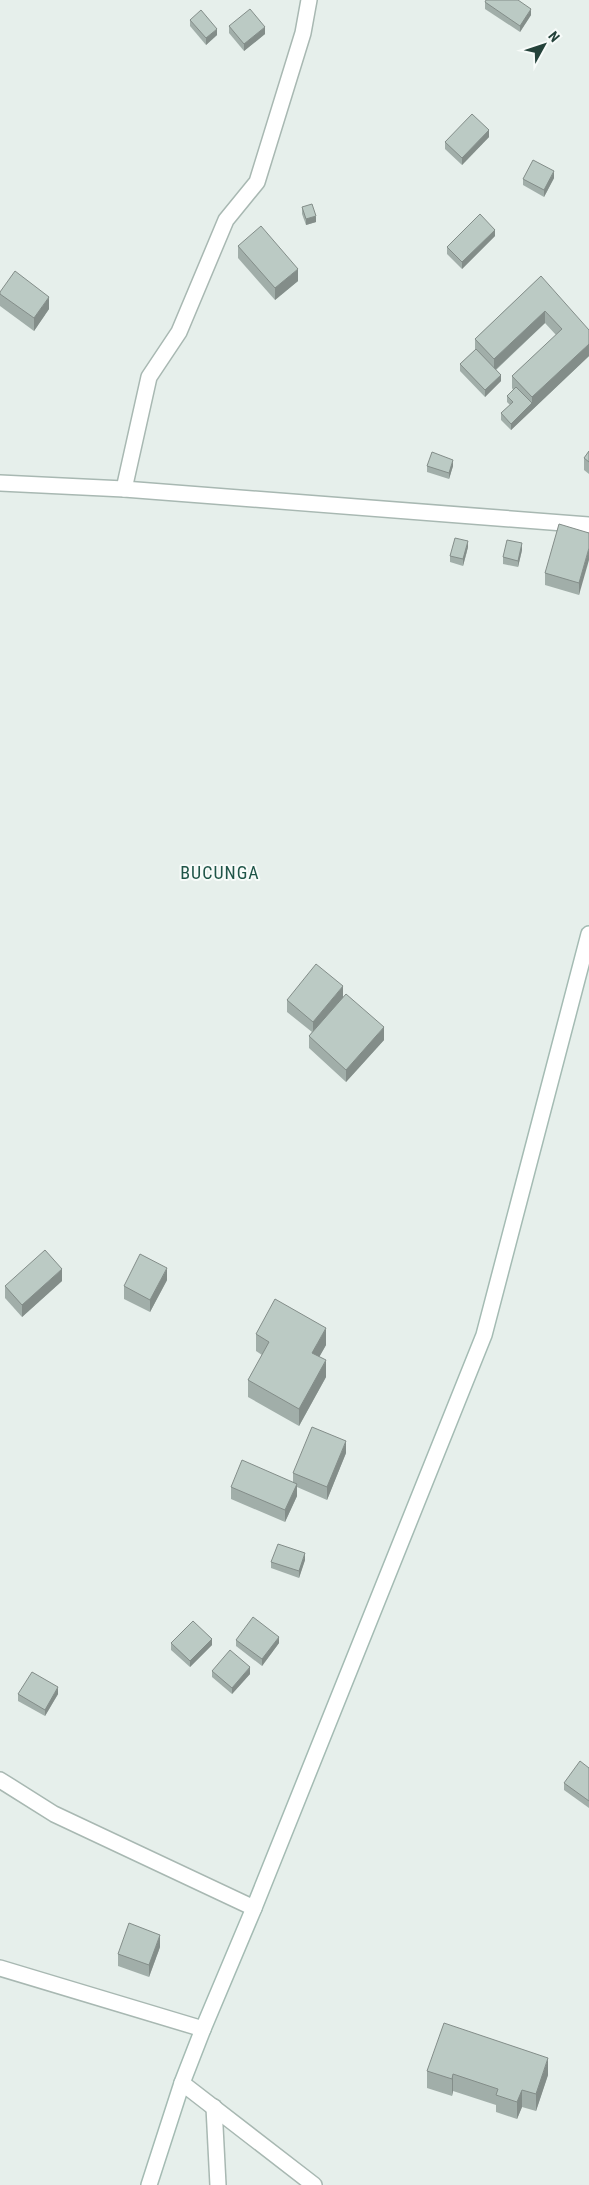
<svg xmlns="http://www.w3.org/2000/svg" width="589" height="2185" font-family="'Roboto Condensed',sans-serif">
	<rect width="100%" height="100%" fill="#e6efeb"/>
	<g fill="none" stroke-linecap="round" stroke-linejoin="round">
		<defs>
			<g id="street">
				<path d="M0,483L124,489L589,525"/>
				<path d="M124,489L149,377L179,332L226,220L257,182L303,33L309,0"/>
				<path d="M0,1780L54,1814L254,1908"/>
				<path d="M0,1968L203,2029"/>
				<path d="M182,2083L314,2185"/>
				<path d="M214,2107L218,2185"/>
			</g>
			<path id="secondary" d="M149,2185L182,2083L203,2029L254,1908L484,1335L589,934"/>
		</defs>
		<use href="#street" stroke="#a8b8b2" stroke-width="18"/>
		<use href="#secondary" stroke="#a4bbb3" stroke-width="18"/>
		<use href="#street" stroke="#fff" stroke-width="15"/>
		<use href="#secondary" stroke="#fff" stroke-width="15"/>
	</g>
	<g fill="#a1aea9">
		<path d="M485,2L531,15L520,32L485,9Z"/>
		<path d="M190,20L217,35L206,45L190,26Z"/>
		<path d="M229,26L265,34L244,51L229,33Z"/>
		<path d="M489,137L462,165L445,149V142Z"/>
		<path d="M554,178L544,197L523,185V179Z"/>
		<path d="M302,207L316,222L306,225L302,214Z"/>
		<path d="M495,236L462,269L447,254V247Z"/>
		<path d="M238,246L298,281L275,300L238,258Z"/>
		<path d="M541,276L589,356L511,430L501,420V413L510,405L507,402V396L513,390L512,388V376L556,335L545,323L496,370L501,381L485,397L460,371V364L475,350V339Z"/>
		<path d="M0,292L49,309L34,331L0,306Z"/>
		<path d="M589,451V474L584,470V458Z"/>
		<path d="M427,466H453L449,479L427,472Z"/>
		<path d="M589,533L579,595L545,585V573Z"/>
		<path d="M468,547L463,566L450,562V556Z"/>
		<path d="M522,550L518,567L503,564V557Z"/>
		<path d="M343,998L384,1040L346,1082L309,1048V1036L312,1032L287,1012V1000Z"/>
		<path d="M167,1280L150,1312L124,1299V1286Z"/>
		<path d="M62,1281L22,1317L5,1298V1286Z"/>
		<path d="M256,1334L326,1345L319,1357L326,1377L299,1426L248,1397V1380L262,1355L256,1351Z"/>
		<path d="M346,1453L327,1500L297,1487V1496L285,1522L231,1499V1487L293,1482V1473Z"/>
		<path d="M305,1560L299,1578L271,1568V1562Z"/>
		<path d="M236,1640L279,1643L262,1666L236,1646Z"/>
		<path d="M171,1643L212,1645L190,1667L171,1650Z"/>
		<path d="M212,1671L250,1674L232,1694L212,1677Z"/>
		<path d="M18,1694H58L45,1716L18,1701Z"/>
		<path d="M589,1768V1808L564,1790V1783Z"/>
		<path d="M160,1947L149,1977L118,1966V1954Z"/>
		<path d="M427,2071L548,2075L536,2111L522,2107L517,2119L496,2112V2105L453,2091L452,2096L427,2088Z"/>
	</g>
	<g fill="#838d89">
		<path d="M531,9V15L520,32V26Z"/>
		<path d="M265,27V34L244,51V44Z"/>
		<path d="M217,29V35L206,45V38Z"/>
		<path d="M489,130V137L462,165V158Z"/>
		<path d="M554,171V178L544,197V190Z"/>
		<path d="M316,216V222L306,225V219Z"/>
		<path d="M495,230V236L462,269V262Z"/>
		<path d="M298,269V281L275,300V288Z"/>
		<path d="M49,297V309L34,331V318Z"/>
		<path d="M545,311V323L494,371V359Z"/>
		<path d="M589,344V356L511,430V424L532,403V397Z"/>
		<path d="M501,375V381L485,397V390Z"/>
		<path d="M453,460V466L449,479V473Z"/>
		<path d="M468,541V547L463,566V559Z"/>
		<path d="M522,543V550L518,567V561Z"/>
		<path d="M589,548V560L579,595V583Z"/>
		<path d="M343,986V998L313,1034V1022Z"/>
		<path d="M384,1027V1040L346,1082V1070Z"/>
		<path d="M167,1268V1280L150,1312V1300Z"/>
		<path d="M62,1269V1281L22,1317V1305Z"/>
		<path d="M326,1328V1345L312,1370V1353Z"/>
		<path d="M326,1360V1377L299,1426V1409Z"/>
		<path d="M346,1441V1453L327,1500V1487Z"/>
		<path d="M297,1484V1496L285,1522V1510Z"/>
		<path d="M305,1553V1560L299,1578V1571Z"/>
		<path d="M279,1637V1643L262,1666V1659Z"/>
		<path d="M212,1639V1645L190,1667V1661Z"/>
		<path d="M250,1667V1674L232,1694V1688Z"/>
		<path d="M58,1687V1694L45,1716V1710Z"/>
		<path d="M160,1935V1947L149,1977V1965Z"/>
		<path d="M548,2058V2075L536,2111V2094Z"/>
		<path d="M453,2074V2091L452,2096V2079Z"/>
		<path d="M522,2090V2107L517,2119V2102Z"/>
	</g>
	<g fill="#bbcac4" stroke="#838d89">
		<path d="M486,0H518L531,9L520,26L485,2Z"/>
		<path d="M250,9L265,27L244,44L229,26Z"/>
		<path d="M201,10L217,29L206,38L190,20Z"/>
		<path d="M472,114L489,130L462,158L445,142Z"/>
		<path d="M533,160L554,171L544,190L523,179Z"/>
		<path d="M312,204L316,216L306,219L302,207Z"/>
		<path d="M480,214L495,230L462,262L447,247Z"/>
		<path d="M261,226L298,269L275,288L238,246Z"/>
		<path d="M15,271L49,297L34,318L0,294V292Z"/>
		<path d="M541,276L589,330V344L532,397L512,376L562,329L545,311L494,359L475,339Z"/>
		<path d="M476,349L501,375L485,390L460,364Z"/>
		<path d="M516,387L532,403L511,424L501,413L513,402L507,396Z"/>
		<path d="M589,451V462L584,458Z"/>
		<path d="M432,452L453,460L449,473L427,466Z"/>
		<path d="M559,524L589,533V548L579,583L545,573Z"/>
		<path d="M455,538L468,541L463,559L450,556Z"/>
		<path d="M507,540L522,543L518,561L503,557Z"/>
		<path d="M316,964L343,986L313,1022L287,1000Z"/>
		<path d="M346,994L384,1027L346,1070L309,1036Z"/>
		<path d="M45,1250L62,1269L22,1305L5,1286Z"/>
		<path d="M140,1254L167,1268L150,1300L124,1286Z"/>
		<path d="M275,1299L326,1328L312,1353L326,1360L299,1409L248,1380L269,1342L256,1334Z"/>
		<path d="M312,1427L346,1441L327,1487L293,1473Z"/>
		<path d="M242,1460L297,1484L285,1510L231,1487Z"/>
		<path d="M278,1544L305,1553L299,1571L271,1562Z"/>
		<path d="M253,1617L279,1637L262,1659L236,1640Z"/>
		<path d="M193,1621L212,1639L190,1661L171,1643Z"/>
		<path d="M230,1650L250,1667L232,1688L212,1671Z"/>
		<path d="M32,1672L58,1687L45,1710L18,1694Z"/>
		<path d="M580,1761L589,1768V1801L564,1783Z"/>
		<path d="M129,1923L160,1935L149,1965L118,1954Z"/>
		<path d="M444,2023L548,2058L536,2094L522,2090L517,2102L496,2095L498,2089L453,2074L452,2079L427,2071Z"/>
	</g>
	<g text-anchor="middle" stroke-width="4" stroke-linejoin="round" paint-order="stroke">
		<g font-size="18" letter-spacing="1" fill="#1f5548" stroke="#f7fbf9">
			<text x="220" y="879">BUCUNGA</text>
		</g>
	</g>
	<g transform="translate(544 45) rotate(50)" stroke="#f7fbf9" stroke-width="4" paint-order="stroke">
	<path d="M0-4L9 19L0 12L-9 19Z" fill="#24423a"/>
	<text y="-8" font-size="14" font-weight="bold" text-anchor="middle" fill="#24423a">N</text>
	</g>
</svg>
